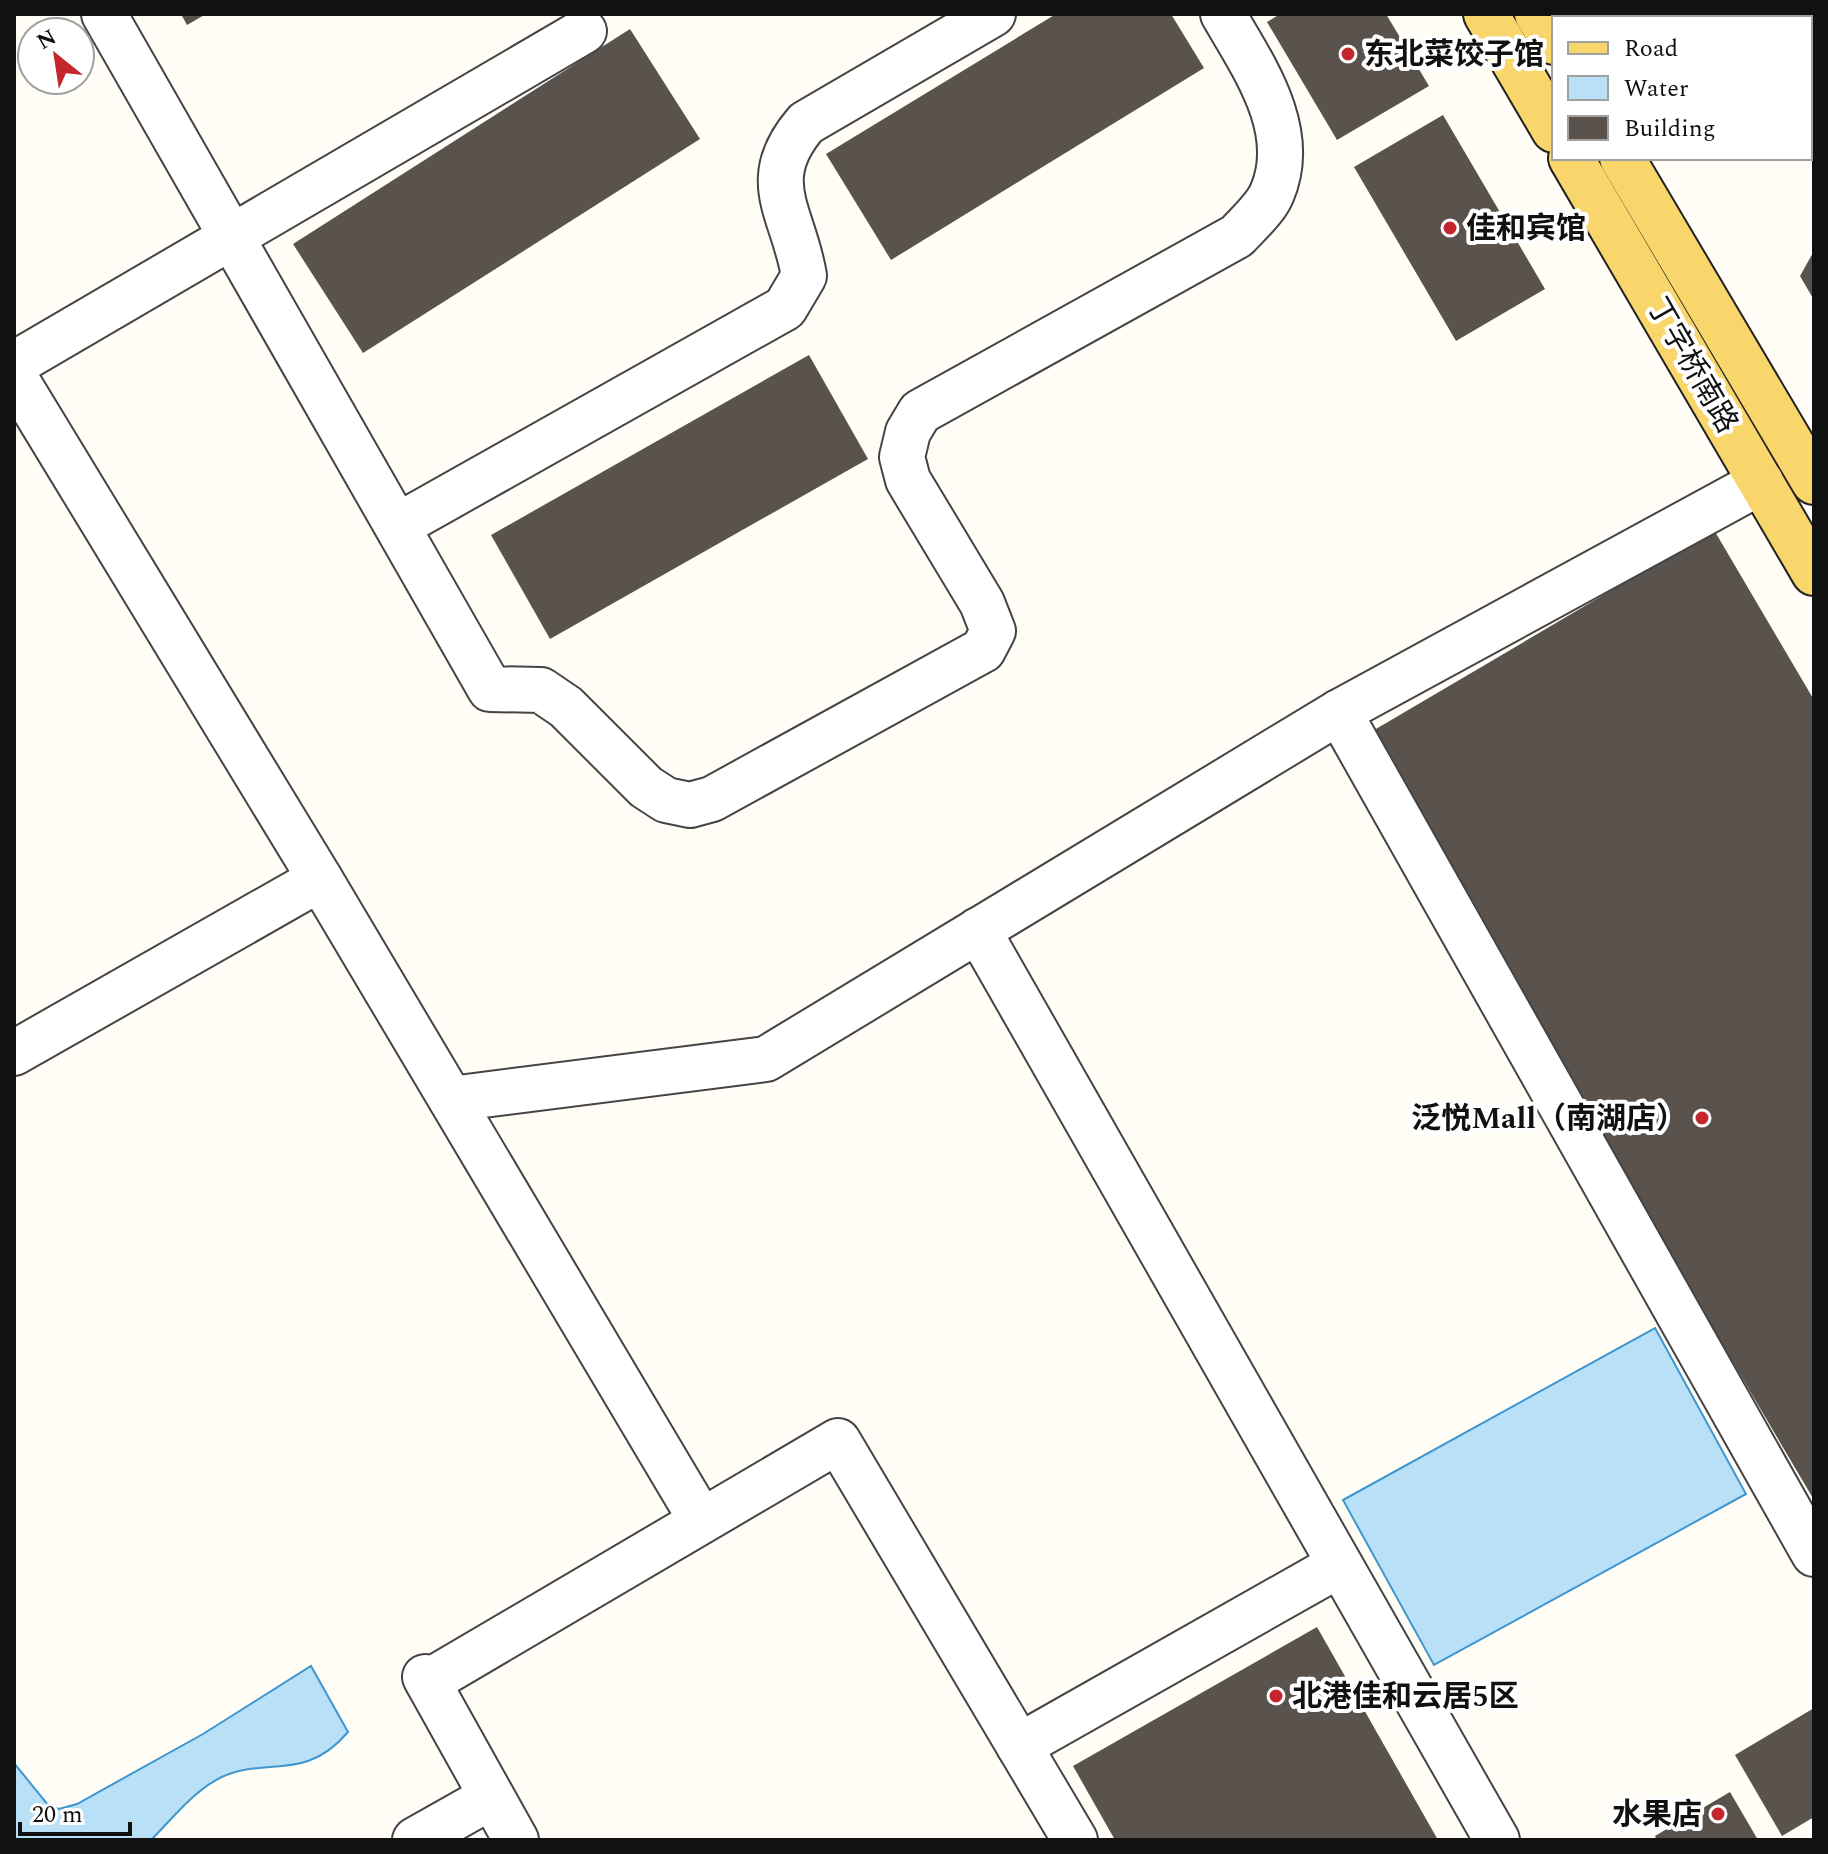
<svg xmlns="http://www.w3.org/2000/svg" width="1828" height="1854" font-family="Spectral,'Noto Sans SC',serif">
	<rect width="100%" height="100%" fill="#fffdf5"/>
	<g fill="#b9e0f7" stroke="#3f96cf" stroke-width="2">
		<path d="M1655,1328L1746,1494L1434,1665L1343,1500Z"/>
		<path d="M311,1666L348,1732C303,1785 263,1754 216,1780C191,1794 171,1820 151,1840H14V1763L48,1805L59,1809L77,1804L203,1734Z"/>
	</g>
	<g fill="#5a524d">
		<path d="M181,14H206L187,25Z"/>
		<path d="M1056,14H1171L1204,68L891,260L826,154Z"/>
		<path d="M1280,14H1386L1429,86L1337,140L1267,22Z"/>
		<path d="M1814,14V82L1810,84V18H1716L1719,14Z"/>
		<path d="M630,29L700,139L363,353L293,244Z"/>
		<path d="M1443,115L1545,289L1456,341L1354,167Z"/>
		<path d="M1814,251V300L1800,276Z"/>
		<path d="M809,355L868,459L550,639L491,535Z"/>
		<path d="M1714,530L1814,700V1500L1364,736Z"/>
		<path d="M1317,1627L1438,1840H1115L1073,1766Z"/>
		<path d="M1814,1708V1817L1782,1836L1735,1755Z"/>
		<path d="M1730,1792L1758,1840H1657L1655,1836Z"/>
	</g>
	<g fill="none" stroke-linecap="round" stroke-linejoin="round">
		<defs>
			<g id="minor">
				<path d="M104,14L490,689L541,690L566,707L646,787L666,800L690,805L712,799L983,650L993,631L982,603L908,480L902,457L908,432L920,412L1237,236C1248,224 1266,208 1272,193C1299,130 1253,66 1223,14"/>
				<path d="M14,364L584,31"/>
				<path d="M14,376L320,879L701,1520"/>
				<path d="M399,525L785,308L804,276C794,213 756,181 806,123L993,14"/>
				<path d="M1339,712L1814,1554"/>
				<path d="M978,930L1497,1840"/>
				<path d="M14,1053L320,879"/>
				<path d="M451,1099L766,1059L1339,712L1761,482"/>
				<path d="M425,1677L516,1840"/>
				<path d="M428,1682L838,1441L1075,1840"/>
				<path d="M1019,1746L1339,1565"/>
				<path d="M415,1840L491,1797"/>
			</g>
			<g id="major">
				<path d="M1486,14L1554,130"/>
				<path d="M1537,14L1554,42"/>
				<path d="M1571,158L1814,573"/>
				<path d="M1622,158L1814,482"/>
			</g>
		</defs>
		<use href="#minor" stroke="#444" stroke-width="48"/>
		<use href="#major" stroke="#222" stroke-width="48"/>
		<use href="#minor" stroke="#fff" stroke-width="44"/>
		<use href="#major" stroke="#f9d66b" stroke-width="44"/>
	</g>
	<g fill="#c4262e" stroke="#fff" stroke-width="3">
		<circle cx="1348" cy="54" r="8"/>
		<circle cx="1450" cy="228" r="8"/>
		<circle cx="1702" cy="1118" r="8"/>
		<circle cx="1276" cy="1696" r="8"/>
		<circle cx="1718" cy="1814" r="8"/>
	</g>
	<g text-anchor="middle" stroke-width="8" stroke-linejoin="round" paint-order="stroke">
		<g font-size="30" font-weight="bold" fill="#111" stroke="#fff" text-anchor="start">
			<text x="1364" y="64">东北菜饺子馆</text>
			<text x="1466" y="238">佳和宾馆</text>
			<text x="1686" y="1128" text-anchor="end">泛悦Mall（南湖店）</text>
			<text x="1292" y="1706">北港佳和云居5区</text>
			<text x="1702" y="1824" text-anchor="end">水果店</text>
		</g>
		<g font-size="30" fill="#111" stroke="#fff">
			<text transform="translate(1693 365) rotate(60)" y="10">丁字桥南路</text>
		</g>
	</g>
	<rect width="1828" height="1854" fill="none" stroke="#111111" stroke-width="32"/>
	<rect x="1552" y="16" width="260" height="144" fill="#ffffff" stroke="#a0a0a0" stroke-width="2"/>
	<rect x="1568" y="42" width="40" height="12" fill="#f9d66b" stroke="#a0a0a0" stroke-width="2"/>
	<text x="1624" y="56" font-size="24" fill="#111111">Road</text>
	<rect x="1568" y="76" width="40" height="24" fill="#b9e0f7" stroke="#a0a0a0" stroke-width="2"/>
	<text x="1624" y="96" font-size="24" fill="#111111">Water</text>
	<rect x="1568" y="116" width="40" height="24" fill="#5a524d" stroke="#a0a0a0" stroke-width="2"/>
	<text x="1624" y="136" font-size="24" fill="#111111">Building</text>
	<g transform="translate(56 56) rotate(330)"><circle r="38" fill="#ffffff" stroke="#a0a0a0" stroke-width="2"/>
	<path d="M0-6L14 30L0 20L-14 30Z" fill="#c4262e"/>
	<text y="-12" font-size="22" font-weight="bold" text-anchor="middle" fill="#111111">N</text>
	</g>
	<path d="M20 1822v12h110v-12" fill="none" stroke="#111111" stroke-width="4"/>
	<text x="32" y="1822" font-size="24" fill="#111111" stroke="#ffffff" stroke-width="6" paint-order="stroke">20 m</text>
</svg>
